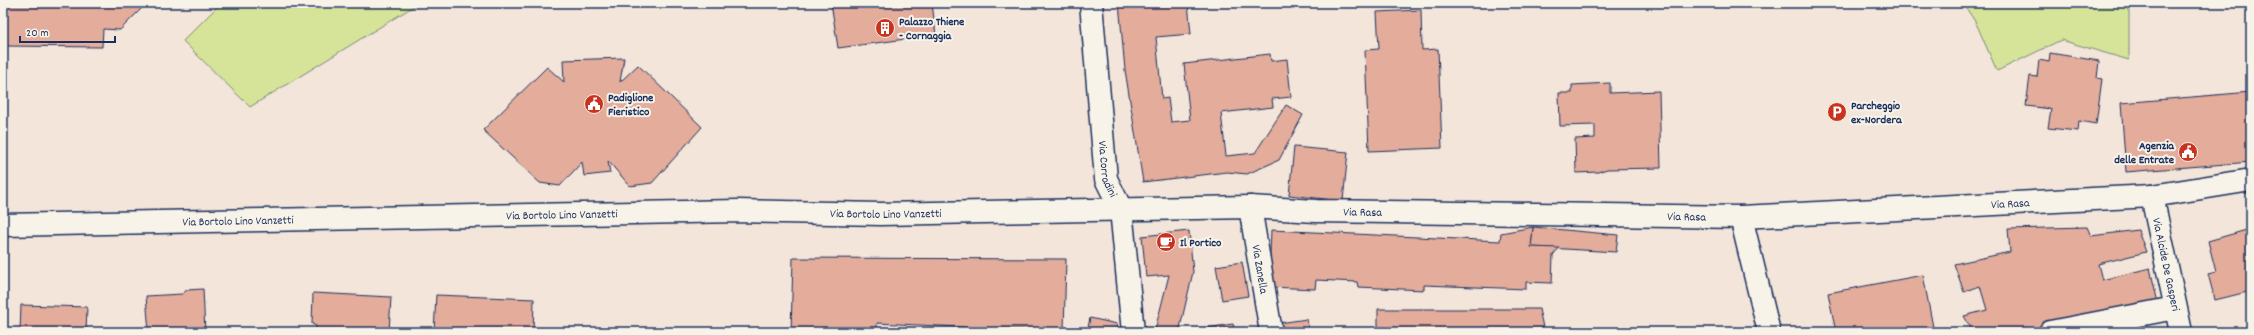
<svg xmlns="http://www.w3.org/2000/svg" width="2254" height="335" font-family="Dekko,sans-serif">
	<rect width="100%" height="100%" fill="#f3e5d9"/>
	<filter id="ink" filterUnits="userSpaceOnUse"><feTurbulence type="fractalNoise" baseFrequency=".025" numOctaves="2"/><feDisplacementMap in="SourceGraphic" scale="8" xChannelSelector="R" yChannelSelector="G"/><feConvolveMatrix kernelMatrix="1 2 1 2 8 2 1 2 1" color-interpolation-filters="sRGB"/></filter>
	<g filter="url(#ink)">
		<g fill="#d5e498" stroke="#788a7b">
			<path d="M221,3H419L250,107L183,41Z"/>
			<path d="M1963,3H2129V60L2061,40L1997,71L1976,23Z"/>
		</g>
		<g fill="#e4ac9b" stroke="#1b2f5e">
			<path d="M3,3H147L120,30L103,29L102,47L3,46Z"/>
			<path d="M831,3H932L936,35L838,48Z"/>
			<path d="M1119,3H1188L1191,34L1156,37L1162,99L1168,98L1171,122L1190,120L1184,64L1270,54L1271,61L1287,59L1291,97L1272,99L1273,107L1221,113L1226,156L1255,153L1286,105L1303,115L1279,160L1247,174L1227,172L1143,182L1125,70Z"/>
			<path d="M1421,10L1422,50L1438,49L1442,148L1369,151L1365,50L1379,49L1377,12Z"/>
			<path d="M2050,53L2099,61L2097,78L2102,79L2096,124L2079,121L2078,131L2048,128L2051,109L2026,106L2030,76L2037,77L2039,60L2049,62Z"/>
			<path d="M624,58L620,82L638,65L702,127L652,183L630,186L608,161L610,173L584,176L582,162L560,186L540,183L483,130L547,67L564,82L563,60Z"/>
			<path d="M1610,83V93L1659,91L1661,168L1607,169L1598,172L1576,173L1575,139L1595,138V125L1560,126L1559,93H1572V85Z"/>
			<path d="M2251,92V162L2126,172L2121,103Z"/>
			<path d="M1294,147L1348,152L1343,201L1289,195Z"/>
			<path d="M1533,227L1618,235L1616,252L1531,247Z"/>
			<path d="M1533,227L1531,247L1559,248L1553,255L1552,283L1526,282V289L1424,285V290L1358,287L1357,282L1316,280L1315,289L1270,287L1269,277L1271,230L1500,241L1501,233Z"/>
			<path d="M2087,227L2091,236L2138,230L2146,252L2098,264L2102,280L2150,268L2158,303L2016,332H1973L1964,316L1987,310L1980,286L1964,292L1954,264L2010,252L2008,229Z"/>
			<path d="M2250,229L2251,291L2215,300L2208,274L2216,272L2208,241Z"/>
			<path d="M1189,231L1193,272L1179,332L1155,330L1169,275L1146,277L1142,236Z"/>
			<path d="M793,258L1066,259L1064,332L877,323V332H791Z"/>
			<path d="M1242,262L1248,296L1222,300L1216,266Z"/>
			<path d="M1923,275L1933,327L1905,332H1836L1828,293Z"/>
			<path d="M203,289L205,332H149L146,296L182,294L187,290Z"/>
			<path d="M313,293L391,297L389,332H316V326L312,324Z"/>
			<path d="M436,295L534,299L533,332H434Z"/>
			<path d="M21,305L87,307L86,332H20Z"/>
			<path d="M1378,309H1539L1544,332H1378Z"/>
			<path d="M1090,318L1117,324L1118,332H1087Z"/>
			<path d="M1307,319L1309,332H1280L1279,323Z"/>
			<path d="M1233,324L1235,332H1193V330Z"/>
		</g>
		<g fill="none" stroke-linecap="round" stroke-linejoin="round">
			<defs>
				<g id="minor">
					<path id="s1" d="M1091,3L1106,179L1121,209L1133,332"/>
					<path id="s2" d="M2152,196L2181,332"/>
					<path id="s3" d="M1250,207L1271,332"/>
					<path d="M1741,217L1769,332"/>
					<path id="s4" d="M3,225L738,211L881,214L1250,207L1316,211L1741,217L2152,196L2251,180"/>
					<path d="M2050,332L2175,308"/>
				</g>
			</defs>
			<use href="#minor" stroke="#1b2f5e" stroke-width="25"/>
			<use href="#minor" stroke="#f7f3e8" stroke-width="22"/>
		</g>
	</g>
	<defs>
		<symbol id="building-disc" viewBox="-11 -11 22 22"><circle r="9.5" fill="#c8321e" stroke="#f7f3e8"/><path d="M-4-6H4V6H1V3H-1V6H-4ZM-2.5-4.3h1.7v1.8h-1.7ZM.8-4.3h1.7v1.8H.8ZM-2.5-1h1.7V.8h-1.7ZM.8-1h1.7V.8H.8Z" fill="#fff"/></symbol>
		<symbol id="civic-disc" viewBox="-11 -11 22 22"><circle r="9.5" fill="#c8321e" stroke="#f7f3e8"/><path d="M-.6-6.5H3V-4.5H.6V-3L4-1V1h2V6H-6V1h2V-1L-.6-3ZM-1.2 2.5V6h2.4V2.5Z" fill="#fff"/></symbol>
		<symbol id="parking-disc" viewBox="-11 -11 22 22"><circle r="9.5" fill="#c8321e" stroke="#f7f3e8"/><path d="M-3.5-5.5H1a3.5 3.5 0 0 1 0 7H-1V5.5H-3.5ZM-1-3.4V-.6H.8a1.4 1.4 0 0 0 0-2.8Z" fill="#fff"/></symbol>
		<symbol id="cafe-disc" viewBox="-11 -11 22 22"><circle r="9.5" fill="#c8321e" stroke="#f7f3e8"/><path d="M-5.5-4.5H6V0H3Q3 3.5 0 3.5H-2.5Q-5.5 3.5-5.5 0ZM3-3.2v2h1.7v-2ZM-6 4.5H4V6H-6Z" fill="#fff"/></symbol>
	</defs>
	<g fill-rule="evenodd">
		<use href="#building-disc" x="874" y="17" width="22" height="22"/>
		<use href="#civic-disc" x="583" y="93" width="22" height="22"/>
		<use href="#parking-disc" x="1826" y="101" width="22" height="22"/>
		<use href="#civic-disc" x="2177" y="141" width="22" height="22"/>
		<use href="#cafe-disc" x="1155" y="231" width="22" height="22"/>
	</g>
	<g text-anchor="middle" stroke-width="4" stroke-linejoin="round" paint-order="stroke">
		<g font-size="12" font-weight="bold" fill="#1b2f5e" stroke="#f7f3e8" text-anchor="start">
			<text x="899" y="25">Palazzo Thiene<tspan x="899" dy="14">- Cornaggia</tspan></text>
			<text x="608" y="101">Padiglione<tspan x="608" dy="14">Fieristico</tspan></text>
			<text x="1851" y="109">Parcheggio<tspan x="1851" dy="14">ex-Nordera</tspan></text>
			<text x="2174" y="149" text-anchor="end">Agenzia<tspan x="2174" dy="14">delle Entrate</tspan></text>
			<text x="1180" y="246">Il Portico</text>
		</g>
		<g font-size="12" fill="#1b2f5e" stroke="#f7f3e8">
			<text dy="4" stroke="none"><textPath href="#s1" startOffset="167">Via Corradini</textPath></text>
			<text dy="4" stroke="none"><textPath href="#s4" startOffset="2008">Via Rasa</textPath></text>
			<text dy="4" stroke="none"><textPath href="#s4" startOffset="1360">Via Rasa</textPath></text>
			<text dy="4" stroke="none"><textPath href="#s4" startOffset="883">Via Bortolo Lino Vanzetti</textPath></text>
			<text dy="4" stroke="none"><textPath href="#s4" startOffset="559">Via Bortolo Lino Vanzetti</textPath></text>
			<text dy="4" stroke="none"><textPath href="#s4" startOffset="1684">Via Rasa</textPath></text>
			<text dy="4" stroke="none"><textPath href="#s4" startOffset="235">Via Bortolo Lino Vanzetti</textPath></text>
			<text dy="4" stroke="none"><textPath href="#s2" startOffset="70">Via Alcide De Gasperi</textPath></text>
			<text dy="4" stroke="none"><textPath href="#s3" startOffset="63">Via Zanella</textPath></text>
		</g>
	</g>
	<rect width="2254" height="335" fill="none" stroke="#f7f3e8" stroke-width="16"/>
	<rect x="8" y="8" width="2238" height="319" fill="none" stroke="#1b2f5e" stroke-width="1.5" filter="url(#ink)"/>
	<path d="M20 36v6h95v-6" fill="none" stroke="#1b2f5e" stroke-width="2"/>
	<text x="26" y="36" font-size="12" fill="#1b2f5e" stroke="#f7f3e8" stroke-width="3" paint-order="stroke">20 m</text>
</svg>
